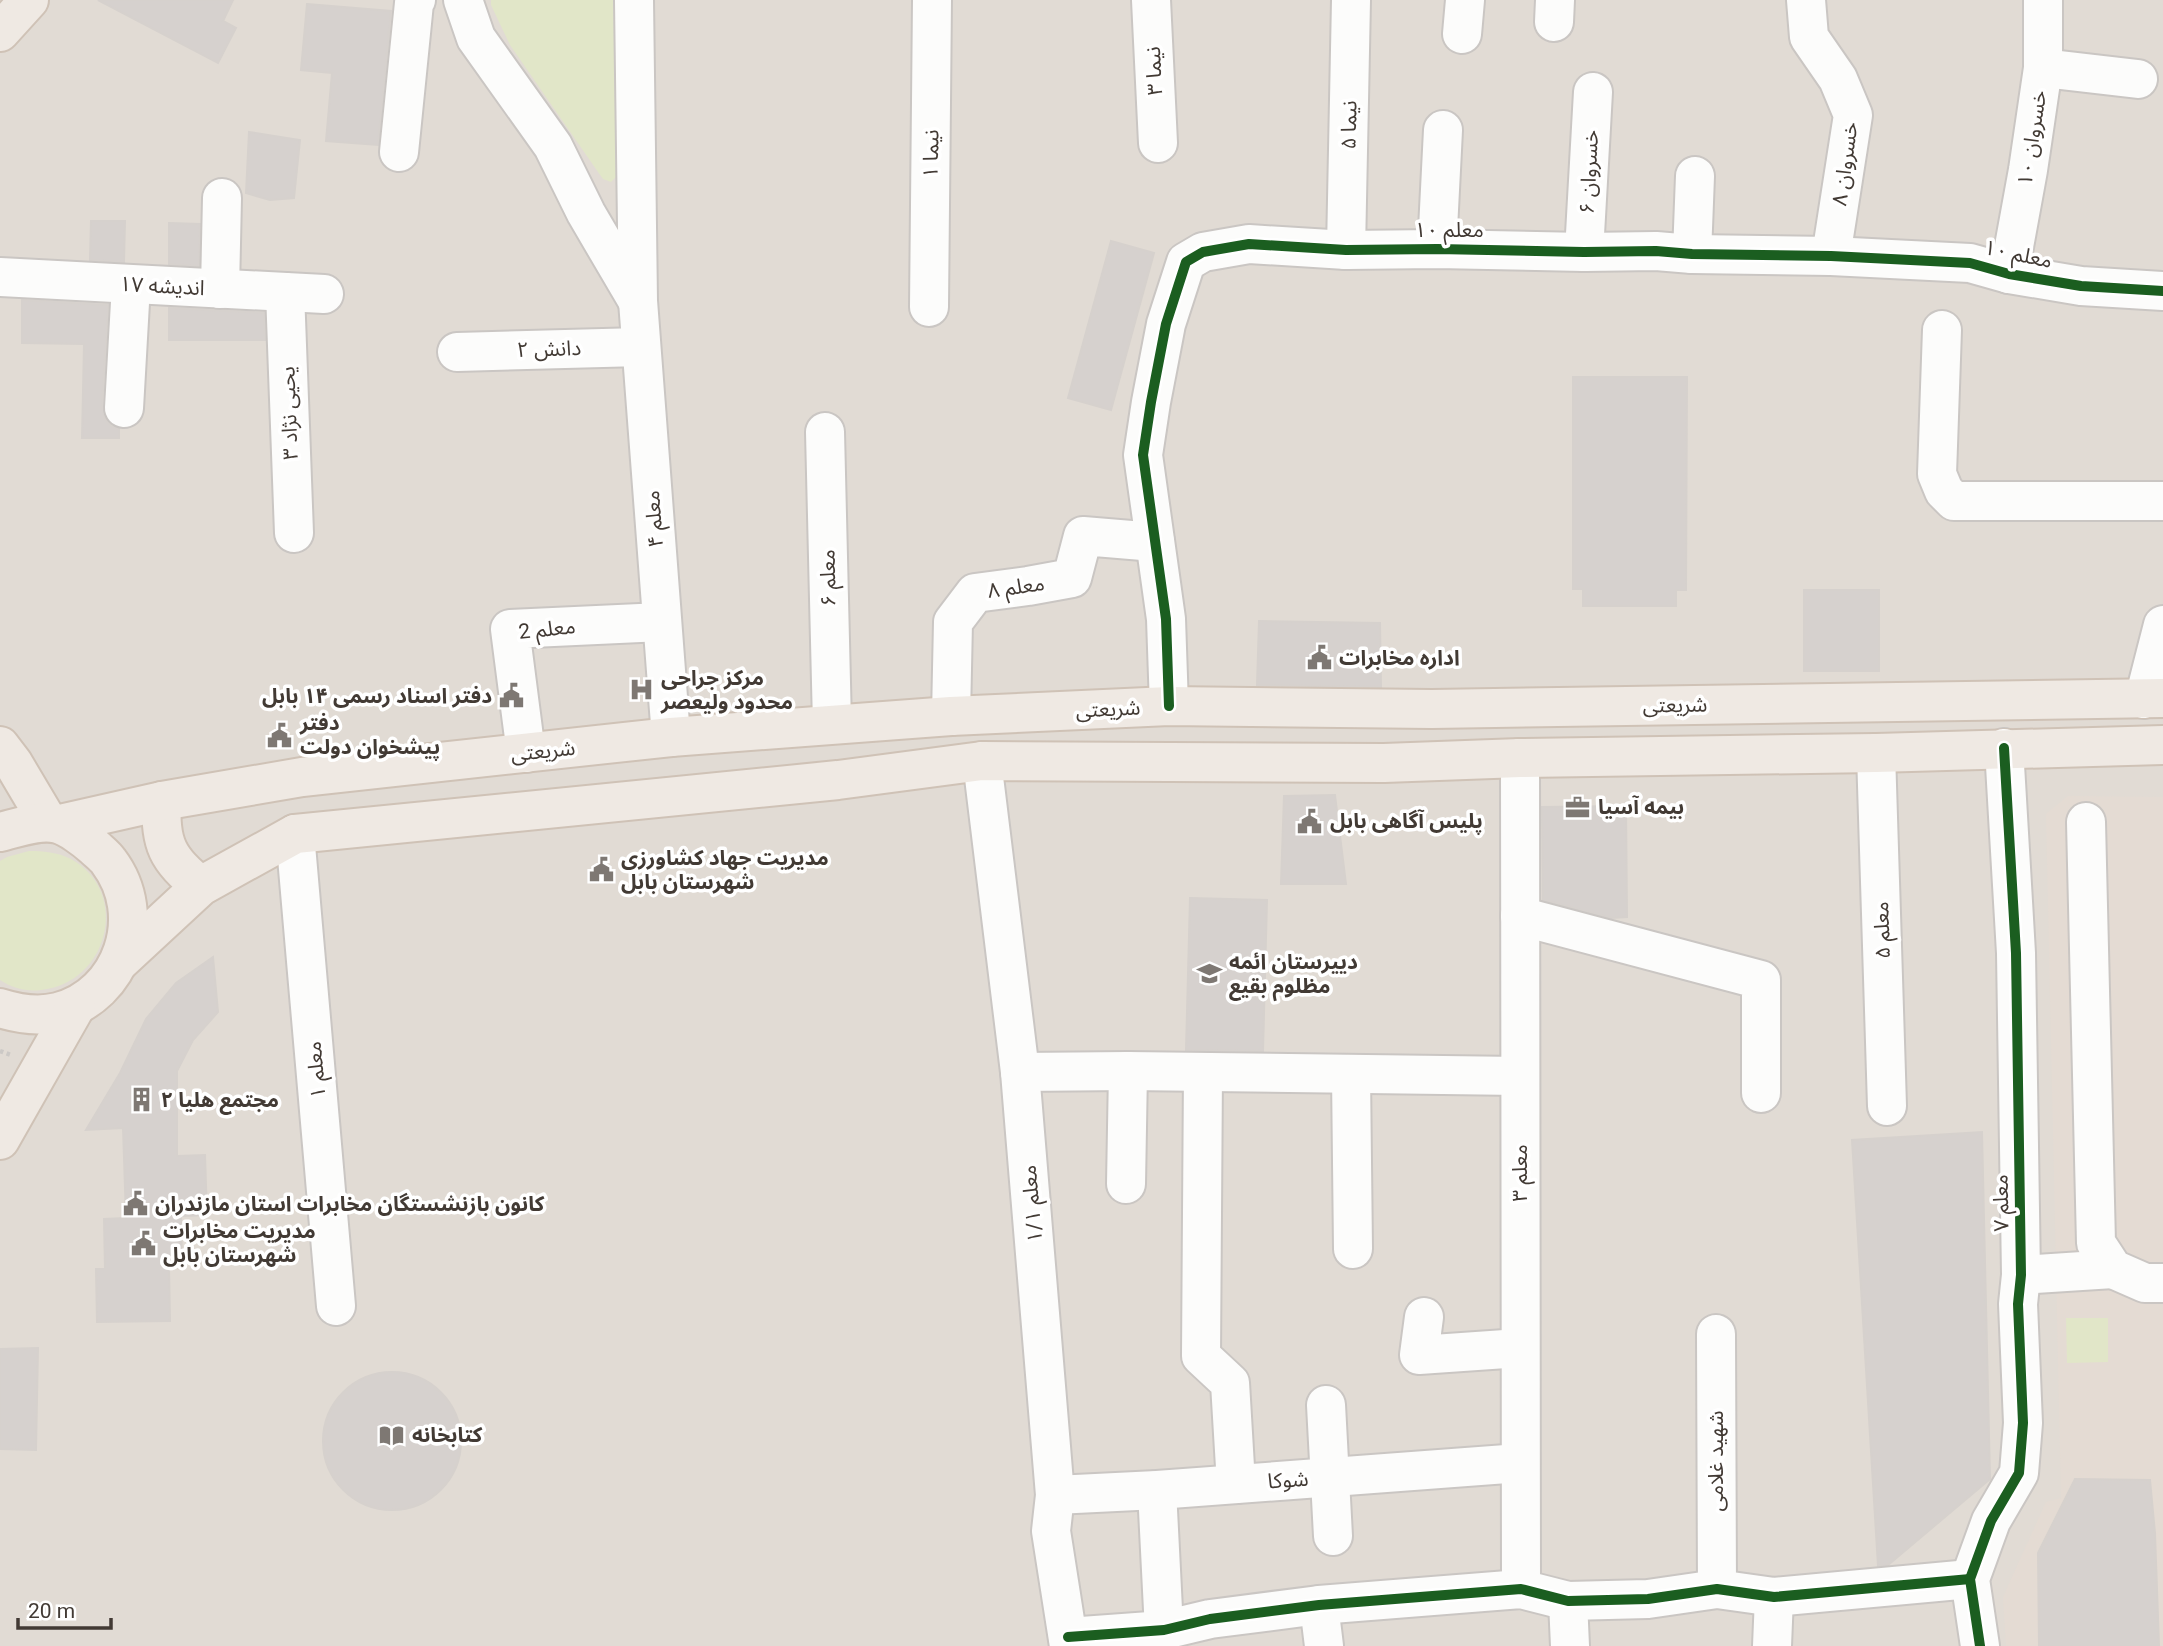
<svg xmlns="http://www.w3.org/2000/svg" width="2163" height="1646" font-family="Roboto,'Noto Sans Arabic',sans-serif">
	<rect width="100%" height="100%" fill="#eeeae7"/>
	<rect fill="#e1dbd4" x="0" y="0" width="2163" height="1646"/>
	<path fill="#e4dbd3" d="M2068,796L2163,797V1646H2006L2003,1597L2046,1502L2061,1498L2046,814Z"/>
	<g fill="#e1e6c8">
		<path d="M491,0H617L619,174L611,182L603,179L598,172L510,45L491,5Z"/>
		<path d="M29,851C43,851 57,852 71,859C131,892 109,983 41,990C27,992 12,988 0,980V861L7,857Z"/>
		<path d="M2066,1318H2108V1362L2067,1363Z"/>
	</g>
	<g fill="#d6d1ce" stroke="#d6d1cd" stroke-width="2">
		<path d="M98,0H233L223,21L236,28L218,63Z"/>
		<path d="M307,4L391,11L378,145L326,141L332,73L301,70Z"/>
		<path d="M249,132L300,140L294,198L270,200L246,193Z"/>
		<path d="M91,221H125L124,262L90,260Z"/>
		<path d="M169,223L200,224L199,266L169,264Z"/>
		<path d="M1111,241L1154,253L1111,410L1068,398Z"/>
		<path d="M22,300L108,305L102,407L105,418L111,426L119,429V438H82L84,344L22,343Z"/>
		<path d="M169,308L264,313L265,340H169Z"/>
		<path d="M1573,377H1687L1686,590H1676V606H1583V589H1573Z"/>
		<rect x="1804" y="590" width="75" height="81"/>
		<path d="M1259,621L1380,623L1381,687L1257,685Z"/>
		<path d="M1335,795L1346,884H1281L1284,796Z"/>
		<path d="M1626,806L1627,917L1611,918L1543,900L1542,807Z"/>
		<path d="M1190,898L1267,900L1263,1051L1186,1050Z"/>
		<path d="M213,957L218,1012L193,1040L177,1071V1156L205,1155L207,1215L181,1216L182,1267L169,1268L170,1321L97,1322L96,1269H105L104,1219L126,1218L123,1128L86,1130L120,1073L146,1019L176,983Z"/>
		<path d="M1982,1132L1990,1479L1888,1565L1878,1566L1852,1140Z"/>
		<path d="M38,1348L36,1450L0,1449V1349Z"/>
		<circle cx="392" cy="1441" r="69"/>
		<path d="M2075,1479L2150,1480L2155,1533L2159,1646H2039L2038,1553Z"/>
	</g>
	<g fill="none" stroke-linecap="round" stroke-linejoin="round">
		<defs>
			<g id="minor">
				<path d="M463,0L476,38L553,146L586,213L637,300"/>
				<path d="M634,0L638,301L671,737"/>
				<path d="M1151,0L1158,143"/>
				<path d="M1806,0L1809,37L1838,79L1853,115L1831,256"/>
				<path d="M1554,22L1555,0"/>
				<path d="M1462,34L1465,0"/>
				<path d="M2043,68L2138,79"/>
				<path d="M399,152L414,3L416,0"/>
				<path d="M1437,249L1443,130"/>
				<path d="M1346,250L1351,0"/>
				<path d="M1584,252L1593,92"/>
				<path d="M1692,254L1695,176"/>
				<path d="M2009,274L2028,170L2043,68V0"/>
				<path d="M0,277L324,294"/>
				<path d="M220,289L222,198"/>
				<path d="M285,292L294,533"/>
				<path d="M929,307L932,0"/>
				<path d="M1942,330L1937,474L1944,491L1954,501H2163"/>
				<path d="M457,352L641,347"/>
				<path d="M124,408L131,285"/>
				<path d="M825,432L832,724"/>
				<path d="M2144,699L2163,625"/>
				<path d="M1169,706L1166,619L1143,455L1151,402L1166,324L1186,262L1203,252L1249,244L1346,250L1437,249L1584,252L1656,251L1692,254L1831,256L1970,263L2009,274L2081,286L2163,291"/>
				<path d="M951,716L953,622L975,593L1028,586L1072,578L1083,536L1155,542"/>
				<path d="M526,753L510,629L662,622"/>
				<path d="M1876,753L1887,1106"/>
				<path d="M1520,758L1521,1589"/>
				<path d="M982,761L1020,1072L1055,1495L1051,1531L1069,1646"/>
				<path d="M2086,822L2096,1243L2113,1269L2145,1283H2163"/>
				<path d="M295,834L336,1306"/>
				<path d="M1520,916L1761,980V1093"/>
				<path d="M1020,1072L1128,1071L1520,1076"/>
				<path d="M1203,1072L1201,1356L1230,1383L1236,1484"/>
				<path d="M1351,1074L1353,1249"/>
				<path d="M1126,1184L1128,1071"/>
				<path d="M2021,1275L2113,1269"/>
				<path d="M1424,1317L1419,1355L1520,1348"/>
				<path d="M1716,1334L1717,1589"/>
				<path d="M1326,1405L1333,1536"/>
				<path d="M1157,1490L1164,1630"/>
				<path d="M1055,1495L1157,1490L1520,1463"/>
				<path d="M1568,1601L1570,1646"/>
				<path d="M1319,1605L1324,1646"/>
				<path d="M1068,1637L1164,1630L1210,1619L1319,1605L1521,1589L1568,1601L1648,1599L1717,1589L1774,1597L1970,1579"/>
				<path d="M1772,1646L1774,1597"/>
				<path d="M1980,1646L1970,1579L1991,1521L2019,1473L2023,1423L2018,1304L2021,1275L2016,953L2004,748"/>
			</g>
			<g id="major">
				<path d="M0,32L29,0"/>
				<path d="M0,746L13,763L48,822"/>
				<path d="M162,801C159,843 168,861 201,886"/>
				<path d="M60,824L162,801L302,777L671,737L951,716L1169,706L1432,709L2163,698"/>
				<path d="M0,832C17,828 40,819 58,824C69,827 85,839 94,847C99,852 105,856 109,862C149,915 123,995 58,1012C38,1017 19,1014 0,1008"/>
				<path d="M120,961L201,886L295,834L838,780L982,761L1384,763L1520,758L1876,753L2163,745"/>
				<path d="M0,1140L76,1006"/>
			</g>
		</defs>
		<use href="#minor" stroke="#cac6c3" stroke-width="42"/>
		<use href="#major" stroke="#cfc2b6" stroke-width="42"/>
		<path stroke="#ccc9c6" stroke-width="4.5" stroke-dasharray="3.5 3.5" stroke-linecap="butt" d="M0,1051L11,1055"/>
		<use href="#minor" stroke="#fcfcfb" stroke-width="38"/>
		<use href="#major" stroke="#efe9e3" stroke-width="38"/>
		<defs>
			<g id="cycleway">
				<path d="M1169,706L1166,619L1143,455L1151,402L1166,324L1186,262L1203,252L1249,244L1346,250L1437,249L1584,252L1656,251L1692,254L1831,256L1970,263L2009,274L2081,286L2163,291"/>
				<path d="M1068,1637L1164,1630L1210,1619L1319,1605L1521,1589L1568,1601L1648,1599L1717,1589L1774,1597L1970,1579"/>
				<path d="M1980,1646L1970,1579L1991,1521L2019,1473L2023,1423L2018,1304L2021,1275L2016,953L2004,748"/>
			</g>
		</defs>
		<use href="#cycleway" stroke="#fff" stroke-width="15"/>
		<use href="#cycleway" stroke="#1b5e20" stroke-width="10"/>
	</g>
	<defs>
		<symbol id="civic-bare" viewBox="-9 -9 18 18"><path d="M-.6-6.5H3V-4.5H.6V-3L4-1V1h2V6H-6V1h2V-1L-.6-3ZM-1.2 2.5V6h2.4V2.5Z" fill="#7e7873" stroke="#fff" stroke-width="2.5" paint-order="stroke"/></symbol>
		<symbol id="hospital-bare" viewBox="-9 -9 18 18"><path d="M-5-5h3v3.5h4V-5h3V5h-3V1.5h-4V5h-3Z" fill="#7e7873" stroke="#fff" stroke-width="2.5" paint-order="stroke"/></symbol>
		<symbol id="office-bare" viewBox="-9 -9 18 18"><path d="M-6-3h4V-5.5h4V-3h4V5H-6ZM-1-4.5V-3h2v-1.5ZM-6 0V1H6V0Z" fill="#7e7873" stroke="#fff" stroke-width="2.5" paint-order="stroke"/></symbol>
		<symbol id="school-bare" viewBox="-9 -9 18 18"><path d="M0-5L7-2L0 1L-7-2ZM-4 1L0 2.5L4 1V4Q0 6-4 4Z" fill="#7e7873" stroke="#fff" stroke-width="2.5" paint-order="stroke"/></symbol>
		<symbol id="building-bare" viewBox="-9 -9 18 18"><path d="M-4-6H4V6H1V3H-1V6H-4ZM-2.5-4.3h1.7v1.8h-1.7ZM.8-4.3h1.7v1.8H.8ZM-2.5-1h1.7V.8h-1.7ZM.8-1h1.7V.8H.8Z" fill="#7e7873" stroke="#fff" stroke-width="2.5" paint-order="stroke"/></symbol>
		<symbol id="library-bare" viewBox="-9 -9 18 18"><path d="M-6-4Q-3-5.5-.7-3.5V5Q-3 3-6 4ZM6-4Q3-5.5 .7-3.5V5Q3 3 6 4Z" fill="#7e7873" stroke="#fff" stroke-width="2.5" paint-order="stroke"/></symbol>
	</defs>
	<g fill-rule="evenodd">
		<use href="#civic-bare" x="1302" y="640" width="35" height="35"/>
		<use href="#hospital-bare" x="624" y="672" width="35" height="35"/>
		<use href="#civic-bare" x="494" y="678" width="35" height="35"/>
		<use href="#civic-bare" x="262" y="718" width="35" height="35"/>
		<use href="#office-bare" x="1560" y="790" width="35" height="35"/>
		<use href="#civic-bare" x="1292" y="804" width="35" height="35"/>
		<use href="#civic-bare" x="584" y="852" width="35" height="35"/>
		<use href="#school-bare" x="1192" y="956" width="35" height="35"/>
		<use href="#building-bare" x="124" y="1082" width="35" height="35"/>
		<use href="#civic-bare" x="118" y="1186" width="35" height="35"/>
		<use href="#civic-bare" x="126" y="1226" width="35" height="35"/>
		<use href="#library-bare" x="374" y="1418" width="35" height="35"/>
	</g>
	<g text-anchor="middle" stroke-width="7" stroke-linejoin="round" paint-order="stroke">
		<g font-size="21" fill="#423a34" stroke="#fff">
			<text transform="translate(1154 71) rotate(-93)" y="7">نیما ۳</text>
			<text transform="translate(1349 125) rotate(-89)" y="7">نیما ۵</text>
			<text transform="translate(2032 138) rotate(-81)" y="7">خسروان ۱۰</text>
			<text transform="translate(931 154) rotate(-89)" y="7">نیما ۱</text>
			<text transform="translate(1845 164) rotate(-82)" y="7">خسروان ۸</text>
			<text transform="translate(1589 172) rotate(-87)" y="7">خسروان ۶</text>
			<text x="1449" y="237">معلم ۱۰</text>
			<text transform="translate(2018 254) rotate(12)" y="7">معلم ۱۰</text>
			<text transform="translate(162 286) rotate(3)" y="7">اندیشه ۱۷</text>
			<text transform="translate(549 349) rotate(-2)" y="7">دانش ۲</text>
			<text transform="translate(289 413) rotate(-92)" y="7">یحیی نژاد ۳</text>
			<text transform="translate(654 519) rotate(-94)" y="7">معلم ۴</text>
			<text transform="translate(828 578) rotate(-91)" y="7">معلم ۶</text>
			<text transform="translate(1016 587) rotate(-8)" y="7">معلم ۸</text>
			<text transform="translate(547 629) rotate(-6)" y="7">معلم 2</text>
			<text transform="translate(1675 705) rotate(-1)" y="7">شریعتی</text>
			<text transform="translate(1108 709) rotate(-3)" y="7">شریعتی</text>
			<text transform="translate(543 751) rotate(-6)" y="7">شریعتی</text>
			<text transform="translate(1882 930) rotate(-92)" y="7">معلم ۵</text>
			<text transform="translate(316 1070) rotate(-95)" y="7">معلم ۱</text>
			<text transform="translate(1520 1173) rotate(-90)" y="7">معلم ۳</text>
			<text transform="translate(2001 1203) rotate(-91)" y="7">معلم ۷</text>
			<text transform="translate(1032 1204) rotate(-95)" y="7">معلم ۱/۱</text>
			<text transform="translate(1716 1461) rotate(-90)" y="7">شهید غلامی</text>
			<text transform="translate(1288 1480) rotate(-4)" y="7">شوکا</text>
		</g>
		<g font-size="21" font-weight="bold" fill="#423a34" stroke="#fff" text-anchor="start">
			<text x="1339" y="665">اداره مخابرات</text>
			<text x="661" y="685">مرکز جراحی<tspan x="661" dy="24">محدود ولیعصر</tspan></text>
			<text x="492" y="703" text-anchor="end">دفتر اسناد رسمی ۱۴ بابل</text>
			<text x="300" y="730">دفتر<tspan x="300" dy="24">پیشخوان دولت</tspan></text>
			<text x="1598" y="814">بیمه آسیا</text>
			<text x="1330" y="828">پلیس آگاهی بابل</text>
			<text x="621" y="865">مدیریت جهاد کشاورزی<tspan x="621" dy="24">شهرستان بابل</tspan></text>
			<text x="1229" y="969">دییرستان ائمه<tspan x="1229" dy="24">مظلوم بقیع</tspan></text>
			<text x="161" y="1107">مجتمع هلیا ۲</text>
			<text x="155" y="1211">کانون بازنشستگان مخابرات استان مازندران</text>
			<text x="163" y="1238">مدیریت مخابرات<tspan x="163" dy="24">شهرستان بابل</tspan></text>
			<text x="412" y="1442">کتابخانه</text>
		</g>
	</g>
	<path d="M18 1618v10h93v-10" fill="none" stroke="#423a34" stroke-width="3.5"/>
	<text x="28" y="1618" font-size="21" fill="#423a34" stroke="#ffffff" stroke-width="5" paint-order="stroke">20 m</text>
</svg>
